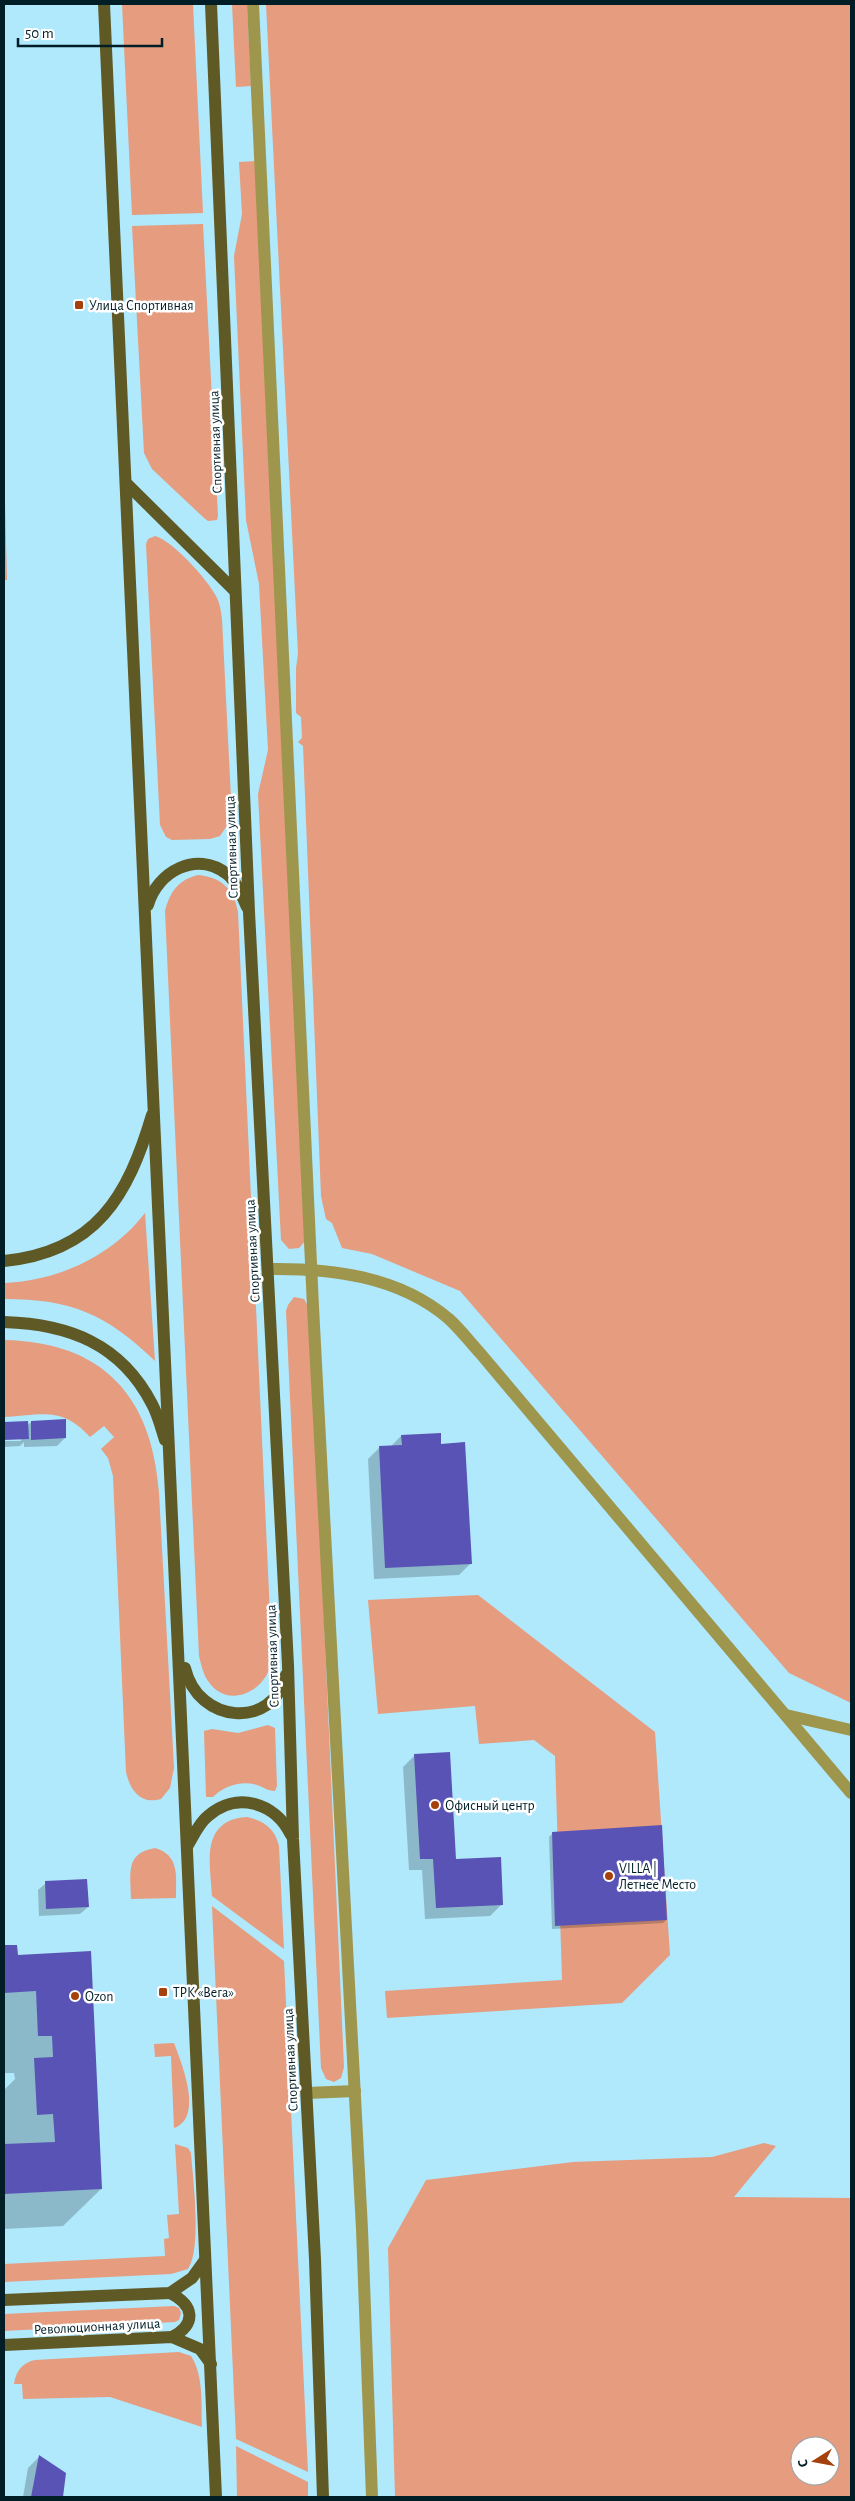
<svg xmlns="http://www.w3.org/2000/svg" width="855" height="2501" font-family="'Alegreya Sans',sans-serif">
	<rect width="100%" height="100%" fill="#b0e8fc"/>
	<g fill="#e59c7f" fill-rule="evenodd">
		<path d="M122,4H193L203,213L132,215Z"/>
		<path d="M232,4H247L251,86L236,87Z"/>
		<path d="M266,4H851V1703L789,1673L460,1291L372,1254L342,1248L332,1223L326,1219L321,1196L303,746L298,742L302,738L301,717L296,713V668L298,654Z"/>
		<path d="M257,161L307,1239L299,1248L289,1249L281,1240L258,794L268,750L259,584L246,520L234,256L242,214L239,162Z"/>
		<path d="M203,224L218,516L217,520L208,521L203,517L152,469L144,453L132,226Z"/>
		<path d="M4,463L7,580H4Z"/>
		<path d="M155,536C173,541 207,579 216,596C220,603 221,612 222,619L232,818L220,836L210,839L172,840L166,837L160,825L146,544L148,539Z"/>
		<path d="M198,875C221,877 234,889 238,912L272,1659C268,1691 228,1711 208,1681C203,1674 201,1664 199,1656L165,911C170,892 178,880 198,875Z"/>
		<path d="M145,1213L155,1361C106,1314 72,1299 4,1299V1283C58,1281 112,1256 145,1213Z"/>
		<path d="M294,1297L304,1299L310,1310L344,2067L341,2078L334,2082L326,2079L321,2068L286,1311L288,1305Z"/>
		<path d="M4,1340C103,1342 152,1396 159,1493L174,1768L170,1788L161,1799C140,1805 130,1790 126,1772L113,1476L108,1458L101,1449L114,1437L104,1426L90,1437C62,1406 42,1415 4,1417Z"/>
		<path d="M478,1595L655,1732L670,1955L622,2003L387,2018L385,1991L562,1980L555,1756L534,1740L479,1744L475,1706L378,1714L368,1600Z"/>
		<path d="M268,1725L275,1728L277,1786L275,1791C268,1791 263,1787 257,1785C241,1780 224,1786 213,1797H206L204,1731L212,1729L238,1733Z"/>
		<path d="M247,1817C265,1821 275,1829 279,1846L284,1949L212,1896C210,1863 200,1820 247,1817Z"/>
		<path d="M155,1848C180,1855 176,1877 176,1898L131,1899C131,1875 124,1853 155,1848Z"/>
		<path d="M212,1906L284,1961L308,2472L236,2439Z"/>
		<path d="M174,2043C182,2064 204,2118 174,2128L171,2056L155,2057L154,2044Z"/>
		<path d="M764,2143L776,2146L734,2197L851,2198V2497H395L388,2248L426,2180L573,2162L712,2157ZM800,2446H830V2476H800Z"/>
		<path d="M175,2144L188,2148L191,2153C193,2181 202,2248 188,2269L171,2274L4,2282V2264L165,2256L164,2239L169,2238L167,2215L179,2214Z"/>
		<path d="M174,2306L179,2308L181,2313L179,2320L175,2322L4,2331V2314Z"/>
		<path d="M179,2352L191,2356C204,2376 201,2404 202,2427L110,2397L23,2399L22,2384H14C16,2371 22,2363 35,2360Z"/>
		<path d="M236,2446L308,2482V2497H237Z"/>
	</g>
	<g fill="#0003">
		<path d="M27,1422V1426L31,1422L65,1438L57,1446L24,1447V1442L20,1446L4,1447V1441H21V1438L4,1439V1423Z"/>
		<path d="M401,1436L471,1563L459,1575L374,1579L368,1459L379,1448L390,1447Z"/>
		<path d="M415,1755L455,1861L502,1904L490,1916L425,1919L422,1870H409L403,1767Z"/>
		<path d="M553,1833L666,1920L663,1923L552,1929L549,1837Z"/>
		<path d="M46,1883L88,1907L80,1914L39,1916L38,1890Z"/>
		<path d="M16,1946L17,1956L90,1953L101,2189L63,2226L4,2229V2090L15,2079L14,2073H4V1947Z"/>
		<path d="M39,2457L65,2474L62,2497H23L28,2468Z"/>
	</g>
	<g fill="#5a53b6">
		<path d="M66,1419V1438L31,1440V1421Z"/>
		<path d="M28,1421L29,1439L4,1440V1422Z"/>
		<path d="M441,1433V1444L465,1442L472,1564L385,1568L379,1446L402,1445L401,1435Z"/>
		<path d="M450,1752L456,1859L501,1857L503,1905L436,1908L433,1859H420L414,1754Z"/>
		<path d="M662,1825L667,1920L555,1926L552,1832Z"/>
		<path d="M87,1879L89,1907L46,1909L45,1881Z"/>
		<path d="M4,1945H17L18,1955L91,1951L102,2189L4,2194V2144L55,2142L53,2114L37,2115L34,2058L53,2057L52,2036H38L36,1991L4,1993Z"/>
		<path d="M39,2455L66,2473L63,2497H31Z"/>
	</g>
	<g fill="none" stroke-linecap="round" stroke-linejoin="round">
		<g stroke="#9f964e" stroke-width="12">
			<path d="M253,4L313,1307L362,2229L372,2497"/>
			<path d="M268,1269C331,1268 399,1276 449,1319C460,1329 470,1342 480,1353L851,1793"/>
			<path d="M786,1715L851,1730"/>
			<path d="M307,2093L355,2091"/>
		</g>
		<g stroke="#5f5926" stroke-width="12">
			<path d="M104,4L216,2497"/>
			<path d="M211,4L249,912L288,1665L293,1839L315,2259L323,2497"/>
			<path d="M126,483L235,591"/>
			<path d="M148,905C157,872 196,850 227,874C237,882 242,896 247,907"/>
			<path d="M4,1261C96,1252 128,1196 152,1115"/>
			<path d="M4,1322C69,1324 121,1344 152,1404C158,1415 161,1428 165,1440"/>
			<path d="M185,1668C198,1724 273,1730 286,1675"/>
			<path d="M188,1845C194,1835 199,1823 208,1816C236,1791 275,1802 291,1835"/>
			<path d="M170,2293C194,2305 197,2324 172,2337"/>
			<path d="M4,2300L170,2293L192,2278L205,2260"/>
			<path d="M4,2345L172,2337L200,2349L211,2364"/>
		</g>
	</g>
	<g fill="#a5410c" stroke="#fff" stroke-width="2">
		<rect x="74" y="300" width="10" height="10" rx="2.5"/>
		<circle cx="435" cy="1805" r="5"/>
		<circle cx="609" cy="1876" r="5"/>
		<rect x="158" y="1987" width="10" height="10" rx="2.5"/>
		<circle cx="75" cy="1996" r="5"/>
	</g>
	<g text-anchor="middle" stroke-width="5" stroke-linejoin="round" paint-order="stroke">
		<g font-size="14" fill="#011e27" stroke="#fff" text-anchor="start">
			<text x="89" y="310">Улица Спортивная</text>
			<text x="445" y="1810">Офисный центр</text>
			<text x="619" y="1873">VILLA |<tspan x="619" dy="16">Летнее Место</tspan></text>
			<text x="173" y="1997">ТРК «Вега»</text>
			<text x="85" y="2001">Ozon</text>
		</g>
		<g font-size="14" fill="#011e27" stroke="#fff">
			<text transform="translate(215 442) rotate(-92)" y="5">Спортивная улица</text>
			<text transform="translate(231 847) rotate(-92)" y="5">Спортивная улица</text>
			<text transform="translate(252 1251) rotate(-93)" y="5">Спортивная улица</text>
			<text transform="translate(272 1656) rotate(-92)" y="5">Спортивная улица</text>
			<text transform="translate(290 2060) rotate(-93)" y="5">Спортивная улица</text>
			<text transform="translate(97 2326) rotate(-3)" y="5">Революционная улица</text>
		</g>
	</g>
	<rect width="855" height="2501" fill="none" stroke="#011e27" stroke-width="10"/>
	<g transform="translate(815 2461) rotate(259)"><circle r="24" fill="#ffffff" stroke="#99a5a9"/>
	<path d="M0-4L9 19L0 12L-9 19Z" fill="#a5410c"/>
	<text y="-8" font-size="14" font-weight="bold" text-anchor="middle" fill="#011e27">С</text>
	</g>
	<path d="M18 38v8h144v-8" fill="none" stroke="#011e27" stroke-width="2.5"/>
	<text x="25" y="38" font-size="15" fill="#011e27" stroke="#ffffff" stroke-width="4" paint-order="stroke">50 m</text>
</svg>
